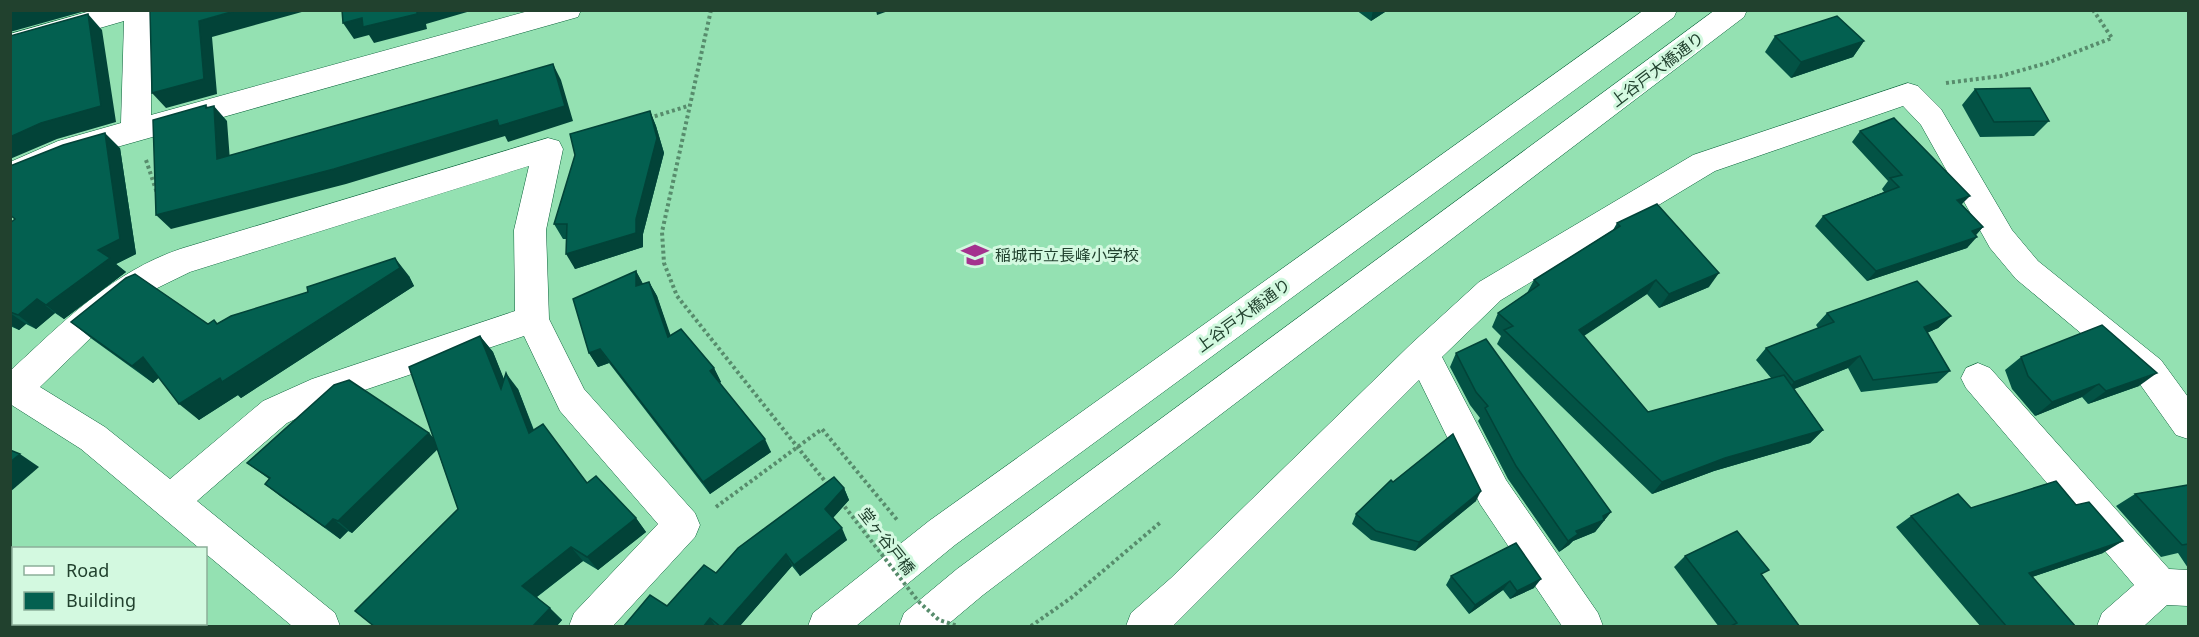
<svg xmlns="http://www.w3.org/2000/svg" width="2199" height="637" font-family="'Noto Sans','Noto Sans JP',sans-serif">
	<rect width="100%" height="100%" fill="#94e1b2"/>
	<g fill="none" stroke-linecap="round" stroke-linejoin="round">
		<defs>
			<g id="minor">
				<path d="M94,10H152L151,115L532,10H581L578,17L78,158L10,186V162L58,141L121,123L124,21L10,54V34Z"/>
				<path d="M1908,83L1918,86L1941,109L2012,230L2038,261L2161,360L2188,397V439L2176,435L2137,380L2016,279L1990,248L1921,125L1903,106L1715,171L1501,300L1442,357L1506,480L1598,613L1603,626H1562L1480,504L1419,380L1173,626H1126L1131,613L1171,578L1411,344L1479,282L1693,155Z"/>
				<path d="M548,138L559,141L563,149L546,230L549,319L584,389L695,513L700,525L695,537L613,626H569L574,613L658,524L560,411L524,336L335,400L287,423L197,501L335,613L340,626H292L206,554V548H199L81,449L10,404V371C62,323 112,272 180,249ZM529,166L514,230L515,311L312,379L263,401L170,479L105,427L40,387L102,327L145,294L190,272Z"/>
				<path d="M1978,363L1990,368L2169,569L2188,570V606L2167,605L2144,626H2097L2102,613L2134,585L1966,388L1961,378L1966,368Z"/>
			</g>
			<g id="tertiary">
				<path d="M1644,10H1677L1674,17L955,545L856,626H808L813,613L929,521Z"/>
				<path d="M1715,10H1747L1744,17L983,595L946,626H899L904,613L957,569Z"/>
			</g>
		</defs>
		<use href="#minor" stroke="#096139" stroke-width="1"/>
		<use href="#tertiary" stroke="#096139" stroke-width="1"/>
		<g stroke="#578c6c" stroke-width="4" stroke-dasharray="3 3" stroke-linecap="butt">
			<path d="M711,10L662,232L664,263L677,296L807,459"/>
			<path d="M1946,83L2001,76L2047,63L2112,38L2093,10"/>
			<path d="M649,118L688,106"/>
			<path d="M146,160L157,193"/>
			<path d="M716,507L822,429L898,521"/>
			<path d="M1031,626L1071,598L1162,521"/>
		</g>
		<use href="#minor" fill="#fff" fill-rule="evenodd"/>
		<use href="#tertiary" fill="#fff" fill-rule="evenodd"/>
		<g stroke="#578c6c" stroke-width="4" stroke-dasharray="3 3" stroke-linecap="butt">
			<path d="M807,459L829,486"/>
			<path d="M841,502L918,601L939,620L958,626"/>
		</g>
	</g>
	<g fill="#035345">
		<path d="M1356,10H1388L1371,21Z"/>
		<path d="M1775,36L1864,41L1853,57L1791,78L1765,52Z"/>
		<path d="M1975,89L2049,121L2034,136L1980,137L1962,105Z"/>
		<path d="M650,111L656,126L664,153L643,234V247L575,269L566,239H563L554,224Z"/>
		<path d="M1860,131L1962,205L1983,227L1976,235L1967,248L1867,281L1815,226L1823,216L1884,192L1882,189L1888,181L1852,142Z"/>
		<path d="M120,148L136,254L116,264L126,272L64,319L55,313L36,329L26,324L19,330L10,326V223Z"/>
		<path d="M1617,223L1709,287L1659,308L1647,294L1584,336L1648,412L1771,378L1756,360L1766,348L1818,328L1816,325L1827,313L1951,316L1938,328L1927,333L1950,371L1937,383L1861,392L1848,368L1794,389L1823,430L1810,443L1714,471L1652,494L1497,344L1501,336L1492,327L1498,313L1527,293L1534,280L1613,230Z"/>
		<path d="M636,271L643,284L649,282L657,296L670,336L714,368L721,382L719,383L771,452L710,494L609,363L598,367L589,353Z"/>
		<path d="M409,276L414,286L241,398L238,395L199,420L159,377L153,383L92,339L71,322L218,324Z"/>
		<path d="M480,336L493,352L504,380L518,389L534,430L587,483L636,518L646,532L598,570L583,561L537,597L562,620L556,627H375L458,509L437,449L352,533L348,531L340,539L280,496L265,484L269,479L247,463L429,433L434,439Z"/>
		<path d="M1456,353L1611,512L1595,532L1573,541L1569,545L1559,552L1508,479L1478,421L1480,418L1470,405L1450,367Z"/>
		<path d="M2021,357L2139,386L2088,404L2082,397L2035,416L2012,389L2005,370Z"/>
		<path d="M1393,482L1476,501L1415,551L1371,540L1352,524L1356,514Z"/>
		<path d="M2188,485V568L2178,553L2161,557L2116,506L2135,494Z"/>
		<path d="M844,488L849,500L833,518L847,540L800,576L792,566L739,627H623L667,606Z"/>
		<path d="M1971,508L2103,553L2032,577L2076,627H1981L1896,527L1911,516Z"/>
		<path d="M1516,543L1534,588L1510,599L1503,590L1469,614L1446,585L1451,576Z"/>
		<path d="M1685,556L1762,575L1800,627H1719L1674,567Z"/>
	</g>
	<g fill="#024338">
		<path d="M14,10H89L10,32V11Z"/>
		<path d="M238,10H309L212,37L217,94L166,108L152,93L199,21Z"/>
		<path d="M417,10H474L426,24L427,29L374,43L369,35L354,39L343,23L362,18Z"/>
		<path d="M876,10H891L877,15Z"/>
		<path d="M1373,10H1388L1371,21Z"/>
		<path d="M88,14L102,30L116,122L57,139L10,159V137Z"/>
		<path d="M1864,41L1853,57L1791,78L1801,62Z"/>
		<path d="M553,64L561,80L573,121L508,142L505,136L346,184L171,229L156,215Z"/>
		<path d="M206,105L214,115V106L227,121L231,174L217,159Z"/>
		<path d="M650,111L656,126L664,153L643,234V247L575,269L566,254L636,219Z"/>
		<path d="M105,133L120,148L136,254L116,264L126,272L64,319L46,305L98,250Z"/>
		<path d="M1970,196L1960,206L1957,200Z"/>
		<path d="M1983,227L1973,238L1972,231Z"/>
		<path d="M1977,237L1967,248L1867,281L1876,271Z"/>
		<path d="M395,258L409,276L414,286L241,398L238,395L199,420L179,404Z"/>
		<path d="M636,271L644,286H636Z"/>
		<path d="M1719,273L1709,287L1659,308L1669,294Z"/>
		<path d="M1656,280L1647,294L1571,344L1579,330Z"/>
		<path d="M649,282L657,296L676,351L668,337Z"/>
		<path d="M37,299L55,313L36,329L18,315Z"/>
		<path d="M10,313L26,324L19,330L10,324Z"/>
		<path d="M1951,316L1938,328L1912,339L1924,327Z"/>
		<path d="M480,336L493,352L514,404L501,389Z"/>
		<path d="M600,349L609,363L598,367L589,353Z"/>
		<path d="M1860,356L1848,368L1784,393L1794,382Z"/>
		<path d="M143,357L164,373L153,383L132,366Z"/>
		<path d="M714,368L721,382L717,385L710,371Z"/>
		<path d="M506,373L518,389L540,448L529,433Z"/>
		<path d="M2157,373L2139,386L2088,404L2106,391Z"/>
		<path d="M2099,384L2082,397L2035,416L2052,402Z"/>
		<path d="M1823,430L1810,443L1714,471L1652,494L1662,482L1725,458Z"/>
		<path d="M429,433L441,446L352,533L338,521Z"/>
		<path d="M765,439L771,452L710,494L703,482Z"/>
		<path d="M20,454L39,467L10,492V462Z"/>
		<path d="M844,488L849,500L830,521L825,509Z"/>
		<path d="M1481,491L1476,501L1415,551L1419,542Z"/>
		<path d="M1611,512L1595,532L1573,541L1569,545L1559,552L1576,531Z"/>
		<path d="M636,518L646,532L598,570L587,557Z"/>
		<path d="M333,519L348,531L340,539L325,527Z"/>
		<path d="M842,528L847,540L800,576L794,565Z"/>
		<path d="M2123,541L2103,553L2011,584L2029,573Z"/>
		<path d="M571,547L583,561L535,598L522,586Z"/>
		<path d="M786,554L792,566L739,627H722Z"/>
		<path d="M10,566L14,568V580L10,578Z"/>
		<path d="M1541,579L1534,588L1510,599L1517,591Z"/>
		<path d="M1510,581L1503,590L1469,614L1475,605Z"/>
		<path d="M550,608L562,620L556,627H532Z"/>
		<path d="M710,618L716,627H703Z"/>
		<path d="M73,624H82L85,627H76Z"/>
	</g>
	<g fill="#036050" stroke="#024338" stroke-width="1.5">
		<path d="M150,10H238L199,21L204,79L152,93Z"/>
		<path d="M342,10H417V14L363,27L362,18L343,23Z"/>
		<path d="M88,14L101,106L41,123L10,137V36Z"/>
		<path d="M1837,16L1864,41L1801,62L1775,36Z"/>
		<path d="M553,64L565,106L499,126L497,120L334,169L156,215L153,120L206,105V108L214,106L217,159Z"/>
		<path d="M2030,88L2049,121L1994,122L1975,89Z"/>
		<path d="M650,111L657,138L636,219V233L566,254L567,224H554L575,155L570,134Z"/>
		<path d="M1894,118L1970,196L1957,200L1983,227L1972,231L1977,237L1876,271L1823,216L1899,187L1890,178L1902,175L1860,131Z"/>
		<path d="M105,133L120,239L98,250L110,258L46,305L37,299L18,315L10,312V223L15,219L10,215V166L63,145Z"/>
		<path d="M1657,204L1719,273L1669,294L1656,280L1579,330L1648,412L1784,375L1823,430L1725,458L1662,482L1504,330L1513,326L1498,313L1539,285L1534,280L1620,226L1617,223Z"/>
		<path d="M395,258L400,268L222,382L220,378L179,404L143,357L132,366L71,322L126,278L135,274L208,324L214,320L217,324L231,316L308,292L307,287Z"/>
		<path d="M636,271V286L649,282L668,337L681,329L714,368L710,371L765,439L703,482L600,349L589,353L573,299Z"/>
		<path d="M1917,281L1951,316L1924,327L1950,371L1873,380L1860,356L1794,382L1766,348L1834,322L1827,313Z"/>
		<path d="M2102,325L2157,373L2106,391L2099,384L2052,402L2028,376L2021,357Z"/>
		<path d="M480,336L501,389L506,373L529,433L543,424L587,483L596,476L636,518L587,557L571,547L522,586L550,608L532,627H375L355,611L458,509L409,367Z"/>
		<path d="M1486,339L1611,512L1603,516L1604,520L1576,531L1578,534L1568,541L1516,466L1485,408L1488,406L1476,392L1456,353Z"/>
		<path d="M349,380L429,433L338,521L333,519L325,527L265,484L270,478L247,463L334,385Z"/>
		<path d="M1453,434L1481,491L1419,542L1376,531L1356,514L1391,480L1393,482Z"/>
		<path d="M10,450L20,454L10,462Z"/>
		<path d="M834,477L844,488L825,509L842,528L794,565L786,554L722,627H721L710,618L703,627H623L650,595L667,606L704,565L716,573L738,548Z"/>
		<path d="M2056,481L2076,505L2089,502L2123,541L2029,573L2076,627H2007L1911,516L1958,494L1971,508Z"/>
		<path d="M2188,485V544L2182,545L2135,494Z"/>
		<path d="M1737,531L1769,570L1761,574L1800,627H1729L1737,623L1685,556Z"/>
		<path d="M1516,543L1541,579L1517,591L1510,581L1475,605L1451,576Z"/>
		<path d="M10,578L14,580V624H73L76,627H10Z"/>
	</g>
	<defs>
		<symbol id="school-bare" viewBox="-9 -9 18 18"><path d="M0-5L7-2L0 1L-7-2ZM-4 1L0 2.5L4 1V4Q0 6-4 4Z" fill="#a4328e" stroke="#d3f9e0" stroke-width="2.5" paint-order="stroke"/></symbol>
	</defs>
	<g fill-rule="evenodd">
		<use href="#school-bare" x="956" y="236" width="38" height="38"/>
	</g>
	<g text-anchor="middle" stroke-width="6" stroke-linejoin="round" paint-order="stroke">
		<g font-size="16" fill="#21412e" stroke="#d3f9e0">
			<text transform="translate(1657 69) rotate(-37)" y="6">上谷戸大橋通り</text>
			<text transform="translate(1243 315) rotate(-36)" y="6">上谷戸大橋通り</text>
			<text transform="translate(887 541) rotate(52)" y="6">堂ヶ谷戸橋</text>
		</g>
		<g font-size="16" fill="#21412e" stroke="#d3f9e0" text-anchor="start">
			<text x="995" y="261">稲城市立長峰小学校</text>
		</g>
	</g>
	<rect width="2199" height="637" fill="none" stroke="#21412e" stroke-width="24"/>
	<rect x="12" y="547" width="195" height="78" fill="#d3f9e0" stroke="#8caf99" stroke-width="1.5"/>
	<rect x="24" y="566" width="30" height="9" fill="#ffffff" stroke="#8caf99" stroke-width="1.5"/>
	<text x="66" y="577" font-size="18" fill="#21412e">Road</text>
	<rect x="24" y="592" width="30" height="18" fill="#036050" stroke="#8caf99" stroke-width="1.5"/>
	<text x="66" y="607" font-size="18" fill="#21412e">Building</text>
</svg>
